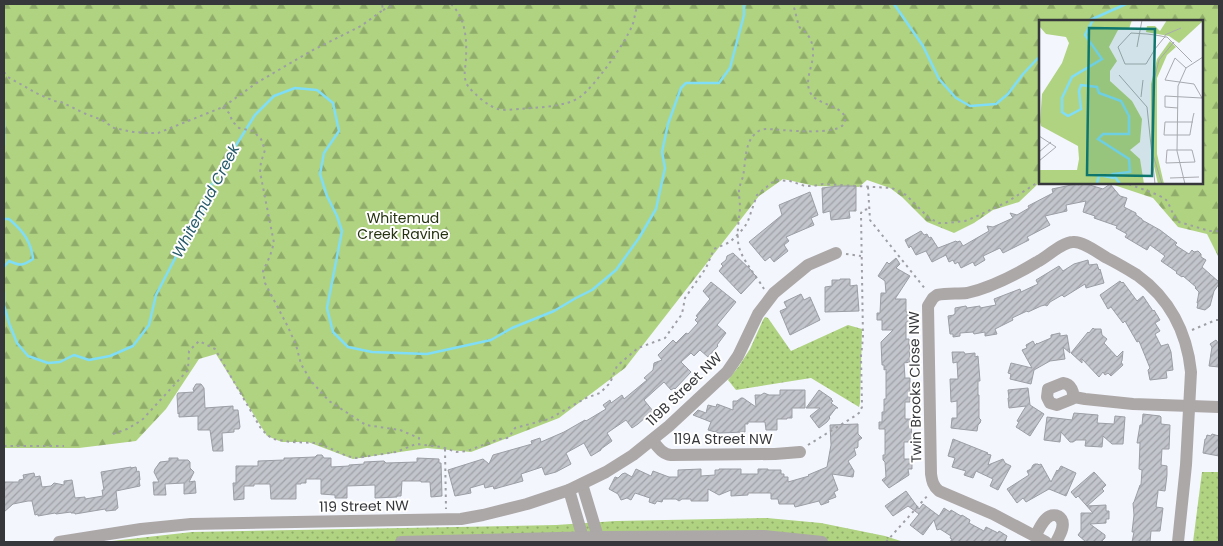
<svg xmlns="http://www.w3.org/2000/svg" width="1223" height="546" font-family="Poppins,sans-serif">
	<defs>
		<pattern id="grass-dots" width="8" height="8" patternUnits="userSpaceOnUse" patternTransform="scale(1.25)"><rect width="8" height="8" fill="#b0d381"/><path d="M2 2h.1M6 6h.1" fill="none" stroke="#90ac6b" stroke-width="1.8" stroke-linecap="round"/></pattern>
		<pattern id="forest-firs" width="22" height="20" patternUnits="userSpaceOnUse" patternTransform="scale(1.25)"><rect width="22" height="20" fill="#b0d381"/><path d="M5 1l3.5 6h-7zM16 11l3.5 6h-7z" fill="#90ac6b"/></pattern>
		<pattern id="building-hatch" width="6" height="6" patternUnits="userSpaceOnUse" patternTransform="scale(1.25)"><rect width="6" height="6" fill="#c3c5cc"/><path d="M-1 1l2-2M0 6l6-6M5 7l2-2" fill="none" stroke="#9fa1a7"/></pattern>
	</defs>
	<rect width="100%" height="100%" fill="#f4f6fe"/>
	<g fill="url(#grass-dots)">
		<path d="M765,317L768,318L791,351L848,325L862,329L860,403L859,407L811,378L736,390L728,380L739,366L750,349L763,320Z"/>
		<path d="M1202,472H1219V542H1193Z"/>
		<path d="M767,518L821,523L885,536L904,542H103L192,532L556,525L616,521Z"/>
	</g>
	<path fill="url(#forest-firs)" d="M4,4H1219V258L1207,234L1178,227L1153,198L1108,183L1202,182V21H1040V182L1019,202L993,210L974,223L954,233L927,222L902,197L890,188L867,180L859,187L815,186L783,179L759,196L625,368L559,418L471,452L427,448L353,459L308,442H282L267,436L216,354L199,359L166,409L136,441L79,448H4Z"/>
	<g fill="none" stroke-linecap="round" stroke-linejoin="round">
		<g stroke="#7fddf7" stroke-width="2.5">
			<path d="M894,4L923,46L939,79L956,98L970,106L996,104L1008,94L1023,74L1040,56"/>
			<path d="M1088,21L1126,4"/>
			<path d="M4,120V145"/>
			<path d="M4,219H9C23,231 31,241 33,259C23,266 20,266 9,261L4,267"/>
			<path d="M4,292V305L9,323L17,343L28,356L48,363L60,362L74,355L89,360L110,356L133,346L149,325L156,295L183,243L197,225L204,209L209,190L220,168L235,147L255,115L274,96L295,88L317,90L333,103L339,131L324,153L320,174L327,196L337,216L342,231L327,308L333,332L348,347L372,352L427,354L491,340L512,328L554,311L576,298L592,290L616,270L639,238L656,209L665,168L662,152L668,124L681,88L686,83H719L730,68L744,15V4"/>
		</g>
	</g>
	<g fill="url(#building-hatch)" stroke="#9c9ea5">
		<path d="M1080,182L1103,189L1110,184L1120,196L1127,198L1124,207L1136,213V215L1142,219V220L1160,230L1177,243L1175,245L1189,254L1192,250L1194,252L1198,251L1201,254V257L1206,260L1202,267L1219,282V284L1214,291L1210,306L1205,310L1197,308L1198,303H1197L1199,292L1195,288L1196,287L1183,276L1182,277L1176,273L1177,272L1161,261L1165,256L1150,245L1147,250L1125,237L1127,234L1116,228L1117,226L1094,218L1095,216L1083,212L1086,201L1066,205L1067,211L1045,216L1050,225L1027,237L1029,240L1003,253L1000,248L983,256L985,260L975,266L973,262L961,268L958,262L955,264L953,260L949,262L946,255L932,262L926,251L916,255L911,246L909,248L905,240L921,231L924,235L927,234L929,238L931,237L938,248L956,241L957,242L960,241L963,246L989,231L987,226L993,227L1013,218L1010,213L1017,215L1029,208L1028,206L1053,193L1052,189L1076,184L1079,185Z"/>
		<path d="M838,186H856V211H849L850,218L831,220L830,211L823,213L822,188Z"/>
		<path d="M810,192L818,215L811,218L814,225L786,237L789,241L784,245L788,251L774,262L770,257L765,261L749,242L782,215L779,205Z"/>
		<path d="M733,253L753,272H752L757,277L741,294L719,271L723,266L721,264L726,260L727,256Z"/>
		<path d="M896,258L900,264L896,268L910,276L895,299H906V312H909L910,322H906V339H909L910,362L904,363L905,378H910V402H905V419H911L912,442H904V459H912V469H908L909,475L889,488L882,480L886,477L885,462L883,460V455H885V429H879V422H882V412H884V399H886V369L884,370V365H882L881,342L893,330H882V320H877V313H880L881,293H886L885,281L878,276L887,262L889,264Z"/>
		<path d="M1088,260L1089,265L1097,264L1099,270L1100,269L1104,283L1086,288L1085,284L1064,297L1062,295L1050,302L1047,306L1045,305L1041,306L1028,312L1027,311L1012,318L1013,320L995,329L997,334L985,336V332L974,334L973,332L960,333V336L953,337V334H950L948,316L954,315V314H955V308L966,306L967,308L980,306V308L996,305L994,299L1020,289L1021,292L1038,284L1036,280L1059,266L1063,271L1074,264Z"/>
		<path d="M840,279H850V286L857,285L859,311L825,312V287L832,286V280H840Z"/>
		<path d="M1120,281L1122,283L1123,282L1137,301L1143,296L1153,311L1154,310L1160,320L1155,323L1160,331L1155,334L1161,346L1168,344L1171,352L1173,370L1166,371L1167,378L1150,380L1148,370L1150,368L1139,341L1137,342L1125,321L1123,323L1111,307L1108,309L1100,295Z"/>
		<path d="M711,282L736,302L717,325L726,333L717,345L718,346L708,357L700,350L694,356L691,353L681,362L691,372L675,389L674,388L671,390L664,382L644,400L653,411L638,424L632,428L626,420L607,433L612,441L601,449V450L591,456L584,443L566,453L571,464L556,472L545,475L542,467L521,474L523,481L494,489L493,486L485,488L484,484L470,488L471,493L455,496L448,470L483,459L489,464L493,455L532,444L531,441L540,438L541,442L564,432L585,420L586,421L606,409L603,405L610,400L611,403L622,395L624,399L647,380L644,378L653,370L654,363L662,360L658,355L673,340L676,343L686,333L688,334L698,323L695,320L698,317L696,316L710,299L703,291Z"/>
		<path d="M801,294L804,300L810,297L820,320L790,335L780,311L787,308L784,302Z"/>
		<path d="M1093,328L1094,329H1101L1102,335L1107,339L1104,343L1117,357L1123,351L1122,361L1121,362L1123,365L1111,376L1108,373L1105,375L1103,372L1099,377L1082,359V363L1071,353L1088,332L1089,333Z"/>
		<path d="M1060,333V336L1067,335L1070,353L1063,347L1065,359L1050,361L1034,370L1031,384L1010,379L1011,374L1008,373L1011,363L1032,368L1022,350L1027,348L1026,345L1033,341L1035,345L1037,343V344L1051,338V335Z"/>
		<path d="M1216,340L1219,344V367L1209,366L1212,347L1210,344Z"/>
		<path d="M952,352H964L965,354L975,353V357L978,356L980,381H978V395H979V418L981,420L980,423L978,425L977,431L951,428L952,418H957V401L951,402L950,379H958L957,362L953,363Z"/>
		<path d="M196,384H201L204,388L205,408L233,406V410H238L240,427L239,429H234V432L222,433L223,451H213L210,430H198V416L179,417V413L178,414L177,395L178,393L194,392L193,389Z"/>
		<path d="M1028,388L1030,405L1044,414L1030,436L1016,427L1019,422L1017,421L1026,406L1009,408L1008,398H1009L1008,390Z"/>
		<path d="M780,390H805V408H792V418H787V419H777V430H766L765,422H748V424H745V432L719,433L708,430L711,422L693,415L698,410L706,413L708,405L716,407L717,404L733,410V401H737L741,398H743L756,407L755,395H761L764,393L769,395H780Z"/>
		<path d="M819,390L832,399L831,400L833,401L831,403L838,408H836L829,417L830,418L827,422L819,428L810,416L820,408H806Z"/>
		<path d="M1074,413L1098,415L1097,423L1114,424L1115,416L1125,417L1123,444H1112L1103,436L1102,447L1085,446L1086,440H1076L1073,442H1070L1061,432L1060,442L1044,440L1047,417L1072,420Z"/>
		<path d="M1143,414L1160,416L1161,417V424L1170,425L1169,449H1162L1161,465L1167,466V475L1165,491L1158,490V492L1156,507L1163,508L1160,531H1151L1150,542H1132L1134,532H1132L1134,515L1133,503L1134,502L1140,485H1141L1142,470L1139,469L1140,443H1137L1140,425H1142Z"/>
		<path d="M858,424V434L862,438L858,441V447L857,448H854L856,455L848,461L854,471L853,477L832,474L838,490L834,492L836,497L828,500L829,502L821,505L819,501L795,507L794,504H779L778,499H771V493H748V495L731,496V490L719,495L708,489V501H691V499H682L679,501L676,499H663L662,502L657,501L655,504L649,502L650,498L635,493L631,500L627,498L621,500L618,494L609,489L615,477L618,478L622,474L625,473L632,477L636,469L651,476L653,471L669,477H678V470L701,469V476L715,475V470H719V469H741V474H758V469H768V470H781V474H784V477H788V482L809,476L808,475L827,467L831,445L830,425Z"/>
		<path d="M1212,434L1219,436V456L1203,453L1205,439H1206L1207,435L1211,436Z"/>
		<path d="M953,439L988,453L987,454L991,455L988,465L1003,459L1005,463L1011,466L998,490L990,486L993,479L976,471L973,478L964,475L966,471L952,467L955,458L948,456Z"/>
		<path d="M317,455H322L324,458H331V467L349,466V465L364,464V462L384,461L386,463L417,462V458L439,459V463H441L442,496L431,497L430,482H421V481H402L401,496H397V497L375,498V485L347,486V498H335V495L321,494V479H306V483H301V484H296V499H271L270,484H254V486H244V499L234,500L233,483H236V466H258V461L284,460V458H290L315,457Z"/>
		<path d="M169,458H178V460H188L190,462V468L194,472L189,482L195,481L196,493L184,494V483L165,484L166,495H154L153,482H159L154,472L155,469L160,462L169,461Z"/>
		<path d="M1035,464H1038L1039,465L1041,464L1051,482L1057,470L1058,471L1061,466L1076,473L1066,496L1049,489L1026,502L1023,498L1017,503L1007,489L1029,475L1027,471L1031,469L1033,465Z"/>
		<path d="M131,467V468L136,467L137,472L139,471L140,480H139L140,486L116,491L118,508L116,509V510L106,511L105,509L75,514V513H71V512L56,514L55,513L38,516V514L35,515L32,501H28L13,504L4,512V482H19V480L24,479L23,475L34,473L35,477L40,476L42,487L51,486L54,483L64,485V481L72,480L75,498L85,497V499L103,496L102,490H104L101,472Z"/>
		<path d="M1094,472L1106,485L1102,489L1104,491L1087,506L1106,505V511H1109V519H1106V523L1090,524L1105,535V538L1101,542H1086L1078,535L1081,531V513H1093L1078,496L1076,498L1071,492Z"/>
		<path d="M906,491L919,509L923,504L939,516L944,508L950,512L951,510L961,516L962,515L970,520L969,523L984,531L986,527L998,533L999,531L1007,536L1005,542H950L952,539L950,538L951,536L940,529L937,530L934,520L923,535L910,525L919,514L908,506L893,516L885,506Z"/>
	</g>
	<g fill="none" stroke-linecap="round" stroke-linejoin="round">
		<g stroke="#9e9fa5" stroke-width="2" stroke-dasharray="2.5 4" stroke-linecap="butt">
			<path d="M451,4C465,17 467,38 466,57C466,67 462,77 468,86C474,94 489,107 498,109C505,111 515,109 521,109C539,107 566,107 580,97C595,86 625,43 632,26C635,19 635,11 638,4"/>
			<path d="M383,10L395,4"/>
			<path d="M4,72L8,77L36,93L54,101L61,102L86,114L102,120L114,128L133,132L149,133H158L223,107L258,82L313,50L361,26L383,10L382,4"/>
			<path d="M223,107L230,114L232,121L239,128L253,131L261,139L265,150L261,162L260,172L274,243L270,256L263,271L265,283L288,327L296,345L301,364L311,381L329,401L366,425L400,430L419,438V444"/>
			<path d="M1123,182C1132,186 1161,194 1167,201C1171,208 1173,216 1179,222L1210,231H1217L1219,233"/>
			<path d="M868,187L870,220L926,290"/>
			<path d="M846,254L861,256"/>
			<path d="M764,289C756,275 738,256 738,240C737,231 739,219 740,209C740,203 739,197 739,191C739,186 742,181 743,176C746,162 744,143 756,133C758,131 762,129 766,129C778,129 843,138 845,121C847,105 816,106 810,92C804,79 814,65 813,51C813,44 810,36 804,31C802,29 800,29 799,26C797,20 795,10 793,4"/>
			<path d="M1192,330L1216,320H1219V312"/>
			<path d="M113,434L127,429L142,420L188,370L189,351L199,341L215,349L260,427L266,434L273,439L291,442L318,443L347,456L356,458L396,452L416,444L442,447L456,452L467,451L499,439L507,438L509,437L515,428L549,419L586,398L600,393L610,383L617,366L638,348L665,338L682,314L685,298L706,268L714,249L730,242L744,228L748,221L757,195L775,180L790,181L805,186H813L823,184L892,188L906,195L929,218L939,223H947L965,221L975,217L1007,202L1040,181"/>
			<path d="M808,445L855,416L859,413L862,407L861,356L863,338L861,213L863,210L869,209"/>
			<path d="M4,446H64"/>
			<path d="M445,449L446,509"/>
			<path d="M886,542L929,494"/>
		</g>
		<g stroke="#aca8a8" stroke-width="12">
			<path d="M1063,383C1071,384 1075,392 1072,399L1057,405L1050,403L1047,397L1048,389Z"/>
			<path d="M1074,397L1085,399L1133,404L1219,407"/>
			<path d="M652,440C658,447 662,454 671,455L775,454L800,452"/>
			<path d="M582,484L598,537"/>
			<path d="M569,490L583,538"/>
			<path d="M1035,536C1039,530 1043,519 1050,516C1052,515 1056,515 1058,516C1068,522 1060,535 1056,542"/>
			<path d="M59,542L141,529L191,524L461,519L483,515L527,504L569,490L606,472L633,455L669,426L727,372L738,356L758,314L774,293L808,265L836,253"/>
			<path d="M401,542L598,537L764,536L822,542"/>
			<path d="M1046,542L993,514L939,491C933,486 932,481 931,474L928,306L933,298L937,295C947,293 957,294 967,293C990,288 1017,274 1037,262C1047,257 1062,242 1073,242C1083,241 1098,253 1107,258C1117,263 1127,269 1137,275C1169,298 1187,332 1191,372L1186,465L1178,542"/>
		</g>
	</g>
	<g text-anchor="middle" stroke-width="4" stroke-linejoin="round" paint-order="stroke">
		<g font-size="14" fill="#25330f" stroke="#fff">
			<text x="403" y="223">Whitemud<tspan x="403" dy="16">Creek Ravine</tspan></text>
		</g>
		<g font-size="14" fill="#36373a" stroke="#fff">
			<text transform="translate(915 387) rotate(-91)" y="5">Twin Brooks Close NW</text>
			<text transform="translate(684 389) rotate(-44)" y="5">119B Street NW</text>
			<text x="723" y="444">119A Street NW</text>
			<text transform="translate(364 506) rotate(-1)" y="5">119 Street NW</text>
		</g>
		<g font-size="15" font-style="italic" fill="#265a69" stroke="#fff">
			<text transform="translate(206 201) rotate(-62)" y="5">Whitemud Creek</text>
		</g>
	</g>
	<g transform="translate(1039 20)">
		<rect width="164" height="164" fill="#f4f6fe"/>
		<path d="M128,0H164V1L140,23L130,16L107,12L108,6H116L121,11ZM131,21L137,27L128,35L118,58V134L125,164H119L112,133V64L118,39Z" fill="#b0d381"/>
		<path d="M0,0H93L90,9L79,10L70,27L78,41L71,51V61L93,81L103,99L101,122L91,130L101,139L105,164H0V150H38L40,139L39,126L2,106L1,102L3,74L23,43L30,23L27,17L7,14L0,6Z" fill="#b0d381"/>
		<path fill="none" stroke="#7fddf7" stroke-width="2.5" d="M54,0L46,15L63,39L33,57L23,78V92L29,96L42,89L40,71L42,65L58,67L60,73L82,81L90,96V114H64L59,119L90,139L91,152L74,154L81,164M58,164L60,155L75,158"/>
		<path fill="none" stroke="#a8aab0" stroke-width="1" d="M142,8L128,14L126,15V17L124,19L116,29L107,44H86L79,27L92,13L108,14L116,15L122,16L126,17H128L153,42M98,27L103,0M147,48L136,38L126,60L155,64L163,78M80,55L108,87L116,164M102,77L104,60M139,88L126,87V76L163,78M154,102H126L125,115H151V114L154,97L155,93M0,116L17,127L0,141M128,130H153L156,142L127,143ZM0,132L12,122M131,158L160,157M123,164L114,135V64L120,40L135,22M146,164L138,131L139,66L147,48L164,37"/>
		<path fill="#0f766e" fill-opacity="0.15" stroke="#0f766e" stroke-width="2.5" d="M50,8L116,9L113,156L48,155Z"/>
		<rect width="164" height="164" fill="none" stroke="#36373a" stroke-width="2.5"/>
	</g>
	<rect width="1223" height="546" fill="none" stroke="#36373a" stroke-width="10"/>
</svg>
